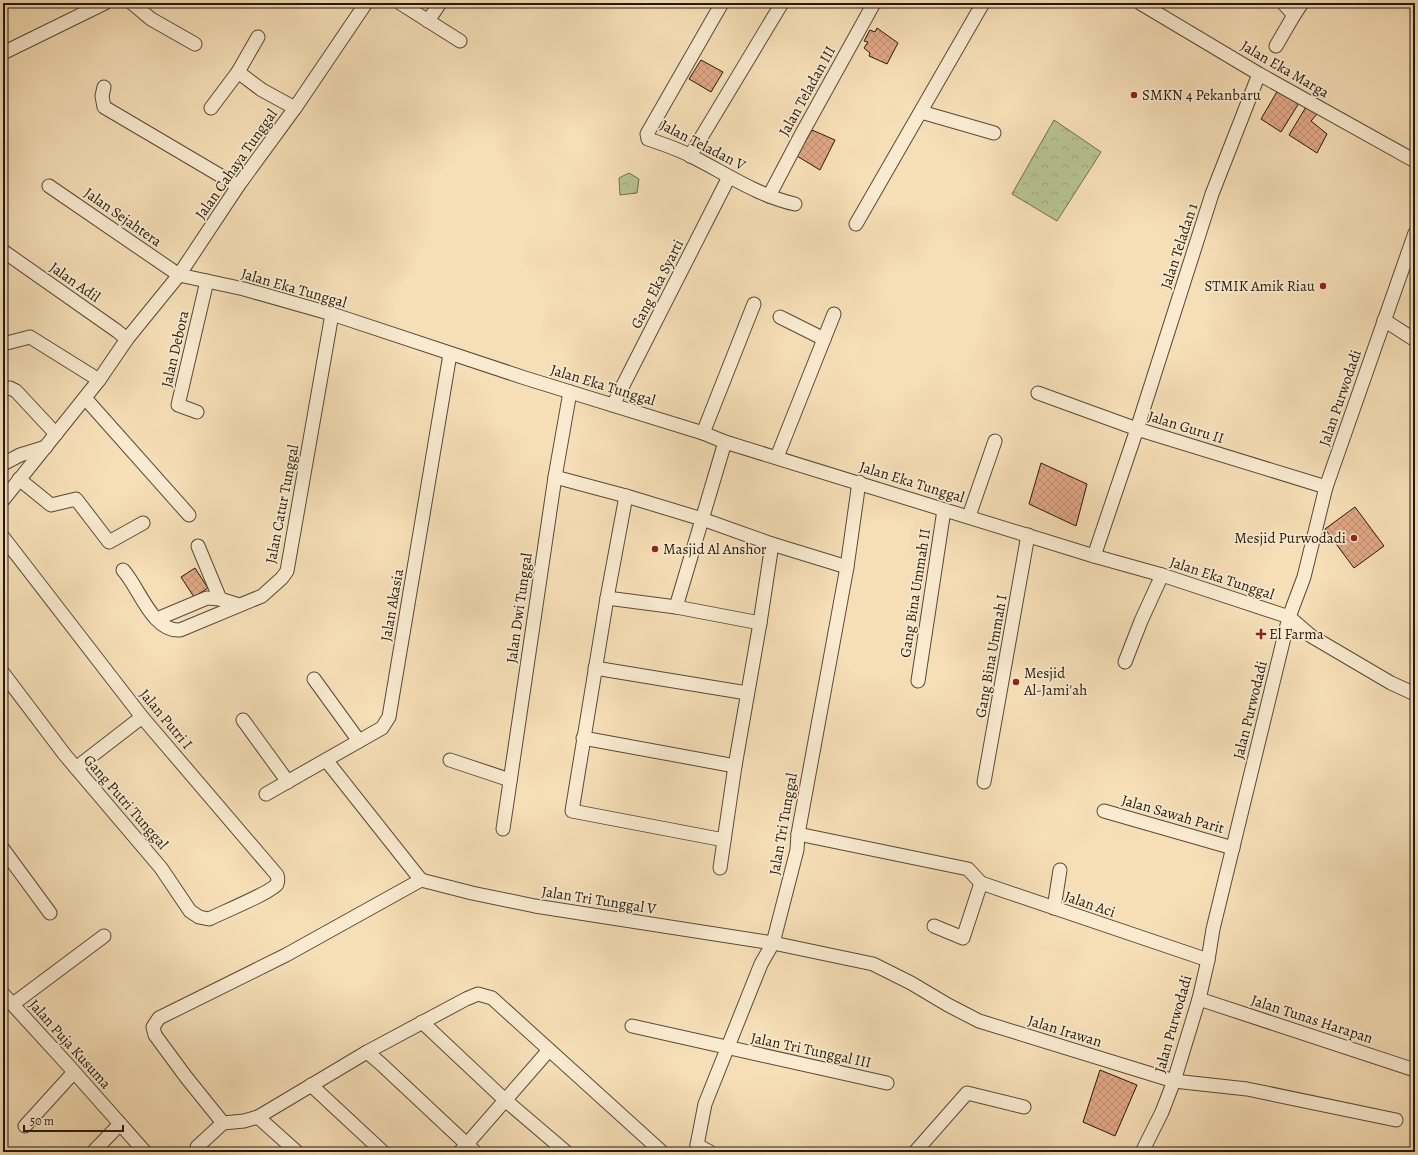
<svg xmlns="http://www.w3.org/2000/svg" width="1418" height="1155" font-family="Alegreya,serif">
	<defs>
		<pattern id="forest-crowns" width="20" height="18" patternUnits="userSpaceOnUse"><rect width="20" height="18" fill="#b7c291"/><path d="M2 6a3 3 0 1 1 6 0M12 15a3 3 0 1 1 6 0" fill="none" stroke="#9da67c"/></pattern>
		<pattern id="building-cross-hatch" width="8" height="8" patternUnits="userSpaceOnUse"><rect width="8" height="8" fill="#e0a785"/><path d="M0 0l8 8M0 8l8-8" fill="none" stroke="#c08f72"/></pattern>
	</defs>
	<rect width="100%" height="100%" fill="#f6deb6"/>
	<filter id="stains"><feTurbulence type="fractalNoise" baseFrequency=".005" numOctaves="4"/><feColorMatrix values="0 0 0 0 .2 0 0 0 0 .09 0 0 0 0 .02 0 0 0 .5 -.17"/></filter>
	<radialGradient id="worn" r=".72"><stop offset=".6" stop-color="#630" stop-opacity="0"/><stop offset="1" stop-color="#630" stop-opacity=".3"/></radialGradient>
	<g fill="url(#forest-crowns)" stroke="#6e6e4e">
		<path d="M1054,120L1101,152L1057,221L1012,194Z"/>
		<path d="M629,173L639,179L637,193L620,195L619,178Z"/>
	</g>
	<g fill="url(#building-cross-hatch)" stroke="#24190c">
		<path d="M877,28L898,43L887,64L869,56L870,53L864,48L868,42L864,41L870,30L875,32Z"/>
		<path d="M701,60L723,72L711,92L689,79Z"/>
		<path d="M1278,90L1299,103L1281,132L1261,119Z"/>
		<path d="M1306,107L1317,114L1311,121L1327,134L1317,153L1289,135Z"/>
		<path d="M812,130L835,140L820,170L797,156Z"/>
		<path d="M1041,463L1087,484L1076,526L1029,504Z"/>
		<path d="M1355,507L1384,546L1354,568L1325,529Z"/>
		<path d="M195,568L208,588L194,597L181,577Z"/>
		<path d="M1100,1070L1137,1085L1115,1136L1083,1122Z"/>
	</g>
	<g fill="none" stroke-linecap="round" stroke-linejoin="round">
		<defs>
			<g id="minor">
				<path d="M132,3L151,19L195,44"/>
				<path d="M400,3L460,41"/>
				<path d="M722,3L647,134L648,139C663,144 678,149 691,156C725,173 758,196 795,204"/>
				<path d="M1140,3L1259,74L1415,161"/>
				<path d="M1283,3L1294,15L1302,3"/>
				<path d="M428,21L440,3"/>
				<path d="M1276,46L1294,15"/>
				<path d="M3,53L105,3"/>
				<path d="M238,72L262,90L295,108"/>
				<path d="M104,87L102,96L104,107L238,186"/>
				<path d="M211,108L238,72L258,37"/>
				<path d="M921,112L994,133"/>
				<path d="M690,156L782,3"/>
				<path d="M49,186L179,275L244,289L332,314L525,378L703,433L725,442L1094,556L1162,575L1289,617L1311,636L1391,683L1415,694"/>
				<path d="M769,196L801,135L874,3"/>
				<path d="M856,224L983,3"/>
				<path d="M3,251L117,331L127,339"/>
				<path d="M780,317L824,339"/>
				<path d="M1384,320L1415,340"/>
				<path d="M3,344L30,337L99,380"/>
				<path d="M3,389L10,388L16,391L56,434"/>
				<path d="M1038,393L1137,429L1326,487"/>
				<path d="M85,398L189,515"/>
				<path d="M613,405L729,177"/>
				<path d="M197,412L178,405L207,281"/>
				<path d="M703,433L754,304"/>
				<path d="M777,457L834,314"/>
				<path d="M3,464L20,455L46,447"/>
				<path d="M555,477L626,496L702,519L772,544L847,567"/>
				<path d="M19,479L51,505L76,499L109,542L143,523"/>
				<path d="M626,496L607,598L572,811L724,840"/>
				<path d="M3,500L99,380L127,339L179,275L238,186L295,108L366,3"/>
				<path d="M969,516L995,441"/>
				<path d="M3,537L142,717L277,875C278,878 278,881 277,884C272,892 221,913 209,919L199,917L190,911L161,868L65,755L3,673"/>
				<path d="M198,546L220,599"/>
				<path d="M1094,556L1137,429L1212,194L1259,74"/>
				<path d="M123,570C139,587 152,632 180,630L262,596L282,578L287,571L332,314"/>
				<path d="M607,598L676,607L760,623"/>
				<path d="M676,607L725,442"/>
				<path d="M157,619L207,598L220,599L239,605"/>
				<path d="M1125,662L1141,621L1162,575"/>
				<path d="M595,668L747,693"/>
				<path d="M314,679L359,741"/>
				<path d="M918,681L944,510"/>
				<path d="M243,720L288,782"/>
				<path d="M583,738L735,766"/>
				<path d="M326,760L421,880L286,955L159,1018L153,1027L155,1035L186,1077L223,1123L244,1121L258,1117L367,1052L466,999L478,994L492,998L662,1152"/>
				<path d="M450,760L510,780"/>
				<path d="M76,768L142,717"/>
				<path d="M984,782L1028,535"/>
				<path d="M266,794L382,728L389,717L450,354"/>
				<path d="M1104,811L1233,848"/>
				<path d="M503,829L555,477L570,392"/>
				<path d="M798,834L968,869L981,883L1208,960"/>
				<path d="M3,849L50,913"/>
				<path d="M720,868L735,766L760,623L772,544"/>
				<path d="M421,880L472,893L535,906L773,943L873,964L911,983L948,1005L979,1021L1174,1081L1247,1089L1396,1120"/>
				<path d="M1054,908L1060,870"/>
				<path d="M934,926L963,938L981,883"/>
				<path d="M3,994L68,1065L145,1152"/>
				<path d="M1199,999L1415,1070"/>
				<path d="M13,1004L104,936"/>
				<path d="M422,1022L505,1100L566,1152"/>
				<path d="M632,1026L887,1083"/>
				<path d="M367,1052L380,1063L475,1152"/>
				<path d="M311,1085L383,1152"/>
				<path d="M258,1117L297,1152"/>
				<path d="M25,1126L74,1072"/>
				<path d="M697,1145L705,1104L761,964L773,943L797,850L798,834L847,567L859,482"/>
				<path d="M697,1145L710,1152"/>
				<path d="M197,1147L223,1123"/>
				<path d="M93,1152L120,1124"/>
				<path d="M460,1152L549,1050"/>
				<path d="M915,1152L967,1093L1024,1107"/>
				<path d="M1142,1152L1162,1112L1174,1081L1199,999L1208,960L1213,929L1289,617L1304,577L1326,487L1415,233"/>
			</g>
		</defs>
		<use href="#minor" stroke="#584a36" stroke-width="15"/>
		<use href="#minor" stroke="#f9ead0" stroke-width="13"/>
	</g>
	<g fill="#8f2418" stroke="#f9ead0" stroke-width="1.5">
		<circle cx="1134" cy="95" r="4"/>
		<circle cx="1323" cy="286" r="4"/>
		<circle cx="1354" cy="538" r="4"/>
		<circle cx="655" cy="549" r="4"/>
		<path d="M1259 628h4v4h4v4h-4v4h-4v-4h-4v-4h4z"/>
		<circle cx="1016" cy="682" r="4"/>
	</g>
	<g text-anchor="middle" stroke-width="3.5" stroke-linejoin="round" paint-order="stroke">
		<g font-size="15" fill="#24190c" stroke="#f9ead0">
			<text transform="translate(1285 69) rotate(30)" y="5">Jalan Eka Marga</text>
			<text transform="translate(807 91) rotate(-61)" y="5">Jalan Teladan III</text>
			<text transform="translate(703 145) rotate(27)" y="5">Jalan Teladan V</text>
			<text transform="translate(236 164) rotate(-55)" y="5">Jalan Cahaya Tunggal</text>
			<text transform="translate(123 217) rotate(35)" y="5">Jalan Sejahtera</text>
			<text transform="translate(1179 246) rotate(-72)" y="5">Jalan Teladan 1</text>
			<text transform="translate(75 282) rotate(35)" y="5">Jalan Adil</text>
			<text transform="translate(657 284) rotate(-63)" y="5">Gang Eka Syarti</text>
			<text transform="translate(294 288) rotate(16)" y="5">Jalan Eka Tunggal</text>
			<text transform="translate(175 349) rotate(-77)" y="5">Jalan Debora</text>
			<text transform="translate(603 385) rotate(17)" y="5">Jalan Eka Tunggal</text>
			<text transform="translate(1340 398) rotate(-71)" y="5">Jalan Purwodadi</text>
			<text transform="translate(1186 427) rotate(17)" y="5">Jalan Guru II</text>
			<text transform="translate(912 482) rotate(17)" y="5">Jalan Eka Tunggal</text>
			<text transform="translate(282 504) rotate(-79)" y="5">Jalan Catur Tunggal</text>
			<text transform="translate(1222 578) rotate(18)" y="5">Jalan Eka Tunggal</text>
			<text transform="translate(915 593) rotate(-81)" y="5">Gang Bina Ummah II</text>
			<text transform="translate(392 605) rotate(-80)" y="5">Jalan Akasia</text>
			<text transform="translate(519 608) rotate(-82)" y="5">Jalan Dwi Tunggal</text>
			<text transform="translate(991 656) rotate(-80)" y="5">Gang Bina Ummah I</text>
			<text transform="translate(1250 710) rotate(-76)" y="5">Jalan Purwodadi</text>
			<text transform="translate(166 719) rotate(50)" y="5">Jalan Putri I</text>
			<text transform="translate(126 802) rotate(49)" y="5">Gang Putri Tunggal</text>
			<text transform="translate(1173 814) rotate(16)" y="5">Jalan Sawah Parit</text>
			<text transform="translate(783 824) rotate(-80)" y="5">Jalan Tri Tunggal</text>
			<text transform="translate(599 900) rotate(9)" y="5">Jalan Tri Tunggal V</text>
			<text transform="translate(1090 904) rotate(19)" y="5">Jalan Aci</text>
			<text transform="translate(1312 1019) rotate(18)" y="5">Jalan Tunas Harapan</text>
			<text transform="translate(1173 1024) rotate(-74)" y="5">Jalan Purwodadi</text>
			<text transform="translate(1065 1031) rotate(17)" y="5">Jalan Irawan</text>
			<text transform="translate(70 1044) rotate(48)" y="5">Jalan Puja Kusuma</text>
			<text transform="translate(811 1050) rotate(12)" y="5">Jalan Tri Tunggal III</text>
		</g>
		<g font-size="15" fill="#24190c" stroke="#f9ead0" text-anchor="start">
			<text x="1142" y="100">SMKN 4 Pekanbaru</text>
			<text x="1315" y="291" text-anchor="end">STMIK Amik Riau</text>
			<text x="1346" y="543" text-anchor="end">Mesjid Purwodadi</text>
			<text x="663" y="554">Masjid Al Anshor</text>
			<text x="1269" y="639">El Farma</text>
			<text x="1024" y="678">Mesjid<tspan x="1024" dy="17">Al-Jami'ah</tspan></text>
		</g>
	</g>
	<rect width="1418" height="1155" fill="none" stroke="#f6deb6" stroke-width="16"/>
	<rect x="4" y="4" width="1410" height="1147" fill="none" stroke="#24190c" stroke-width="2"/>
	<rect x="8" y="8" width="1402" height="1139" fill="none" stroke="#24190c"/>
	<path d="M24 1125v6h99v-6" fill="none" stroke="#24190c" stroke-width="2"/>
	<text x="30" y="1125" font-size="12" fill="#24190c" stroke="#f9ead0" stroke-width="3" paint-order="stroke">50 m</text>
	<rect width="100%" height="100%" filter="url(#stains)"/>
	<rect width="100%" height="100%" fill="url(#worn)"/>
</svg>
